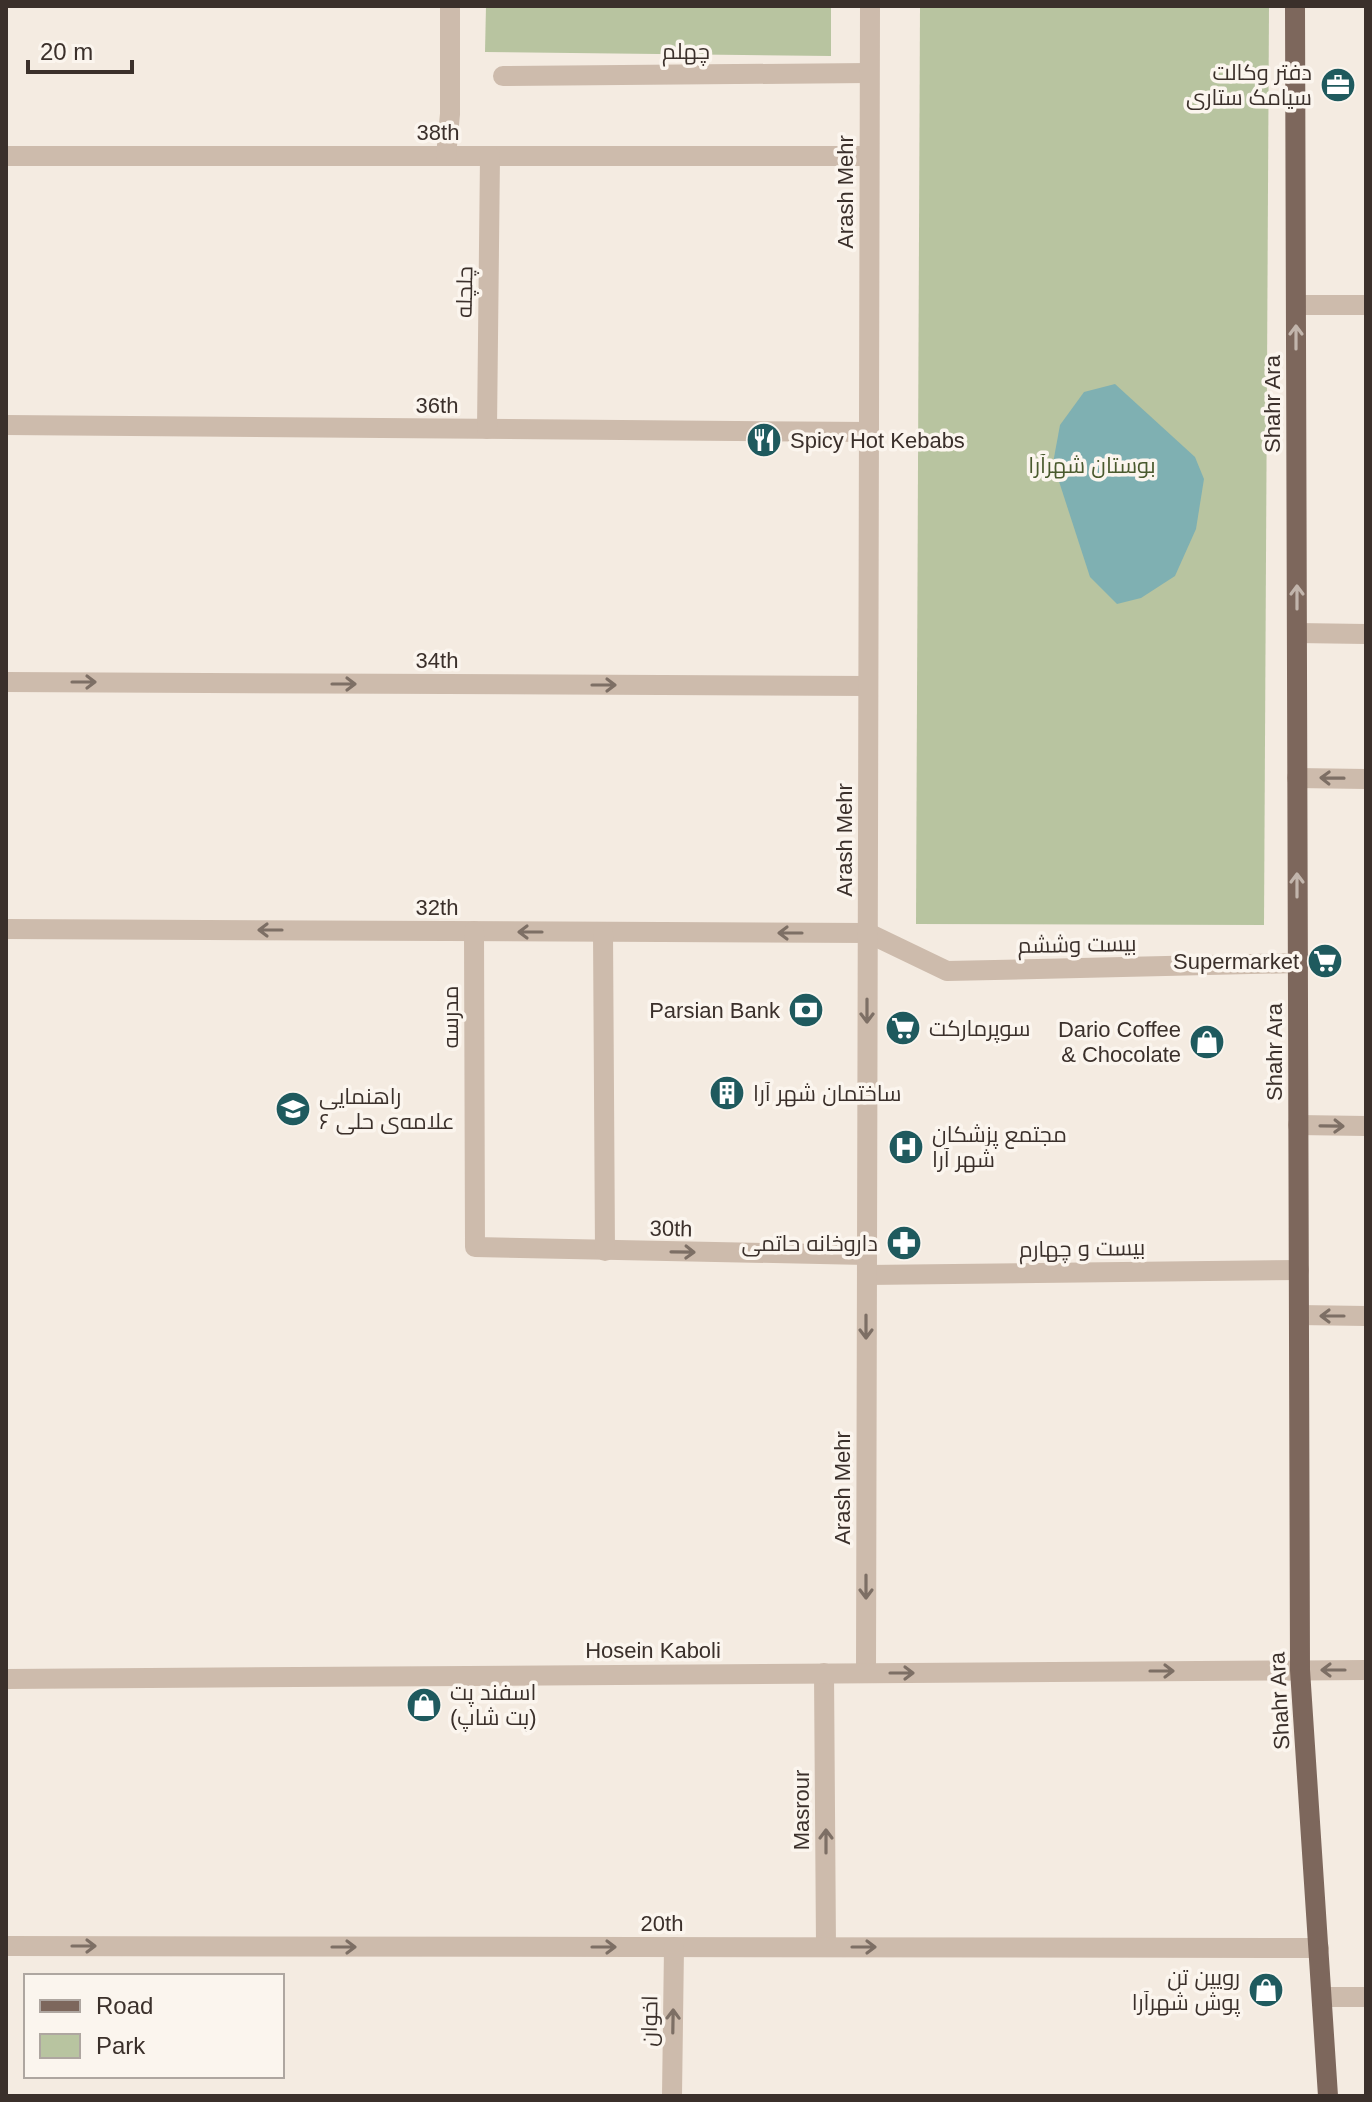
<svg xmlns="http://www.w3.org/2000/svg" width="1372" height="2102" font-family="Helvetica,Cairo,sans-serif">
	<rect width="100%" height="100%" fill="#f4ebe1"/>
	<g fill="#b8c4a0">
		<path d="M486,6H831V56L485,52Z"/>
		<path d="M920,6H1269L1264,925L916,924Z"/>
	</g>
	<path fill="#7fb0b2" d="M1115,384L1195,457L1204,479L1196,529L1175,576L1141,598L1117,604L1090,577L1053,463L1060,425L1084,392Z"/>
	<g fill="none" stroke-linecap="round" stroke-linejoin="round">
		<g stroke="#cdbbac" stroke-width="20">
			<path d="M503,76L869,73"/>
			<path d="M6,156H869"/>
			<path d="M446,156L450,114V6"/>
			<path d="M1296,305H1366"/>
			<path d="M6,425L869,432"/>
			<path d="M487,429L490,156"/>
			<path d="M1297,633L1366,634"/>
			<path d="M6,682L868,686"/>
			<path d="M1297,778L1366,779"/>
			<path d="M6,929L868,933L947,971L1298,963"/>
			<path d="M474,931L475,1247L866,1255"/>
			<path d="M603,932L605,1251"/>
			<path d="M1298,1125L1366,1126"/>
			<path d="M867,1275L1299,1270"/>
			<path d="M1299,1315L1366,1316"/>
			<path d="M824,1673L826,1947"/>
			<path d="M866,1673L870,6"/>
			<path d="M6,1679L1366,1670"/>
			<path d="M6,1946L1319,1948"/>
			<path d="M1322,1997H1366"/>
			<path d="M672,2096L674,1947"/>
		</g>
		<path stroke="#7d675c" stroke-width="20" d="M1295,6L1300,1670L1328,2096"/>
	</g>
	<defs><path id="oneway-shaft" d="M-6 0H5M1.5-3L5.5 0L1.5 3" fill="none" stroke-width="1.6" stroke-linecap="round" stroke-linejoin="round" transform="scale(2)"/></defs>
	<g stroke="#c2b5ac">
		<use href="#oneway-shaft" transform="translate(1296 337) rotate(-90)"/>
		<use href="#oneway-shaft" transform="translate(1297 597) rotate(-90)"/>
		<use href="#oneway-shaft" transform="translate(1297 885) rotate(-90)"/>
	</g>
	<g stroke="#7d6f65">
		<use href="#oneway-shaft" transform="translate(84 682)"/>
		<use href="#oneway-shaft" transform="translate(344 684)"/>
		<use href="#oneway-shaft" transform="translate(604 685)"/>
		<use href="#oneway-shaft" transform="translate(1332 778) rotate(-179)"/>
		<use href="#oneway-shaft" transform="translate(270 930) rotate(-180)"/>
		<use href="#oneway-shaft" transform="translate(530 932) rotate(-180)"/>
		<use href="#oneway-shaft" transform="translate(790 933) rotate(-180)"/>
		<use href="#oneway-shaft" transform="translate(867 1011) rotate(90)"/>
		<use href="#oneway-shaft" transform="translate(1332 1126) rotate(1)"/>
		<use href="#oneway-shaft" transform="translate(683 1252) rotate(1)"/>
		<use href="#oneway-shaft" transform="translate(1332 1316) rotate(-180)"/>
		<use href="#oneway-shaft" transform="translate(866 1327) rotate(90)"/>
		<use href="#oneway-shaft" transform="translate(866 1587) rotate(90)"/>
		<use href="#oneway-shaft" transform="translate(1333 1670) rotate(180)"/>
		<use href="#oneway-shaft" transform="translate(1162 1671)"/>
		<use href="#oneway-shaft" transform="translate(902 1673)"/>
		<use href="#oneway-shaft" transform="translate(826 1841) rotate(-90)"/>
		<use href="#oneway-shaft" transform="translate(84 1946)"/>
		<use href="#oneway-shaft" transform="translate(344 1947)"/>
		<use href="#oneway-shaft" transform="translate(604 1947)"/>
		<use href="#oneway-shaft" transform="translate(864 1947)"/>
		<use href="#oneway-shaft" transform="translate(673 2021) rotate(-89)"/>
	</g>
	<defs>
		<symbol id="office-disc" viewBox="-11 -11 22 22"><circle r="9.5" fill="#1f5a5e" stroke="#fbf5ee"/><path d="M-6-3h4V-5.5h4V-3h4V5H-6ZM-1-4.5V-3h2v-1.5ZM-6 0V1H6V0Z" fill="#fff"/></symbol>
		<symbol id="restaurant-disc" viewBox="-11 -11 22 22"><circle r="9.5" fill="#1f5a5e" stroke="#fbf5ee"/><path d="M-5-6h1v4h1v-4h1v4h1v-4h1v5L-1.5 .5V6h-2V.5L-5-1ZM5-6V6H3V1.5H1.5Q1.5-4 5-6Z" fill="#fff"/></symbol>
		<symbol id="supermarket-disc" viewBox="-11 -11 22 22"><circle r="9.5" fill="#1f5a5e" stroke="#fbf5ee"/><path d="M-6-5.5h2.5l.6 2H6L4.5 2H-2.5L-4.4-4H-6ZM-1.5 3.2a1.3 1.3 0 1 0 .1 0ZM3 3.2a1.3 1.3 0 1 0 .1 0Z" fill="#fff"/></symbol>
		<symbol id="bank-disc" viewBox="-11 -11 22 22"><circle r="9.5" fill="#1f5a5e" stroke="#fbf5ee"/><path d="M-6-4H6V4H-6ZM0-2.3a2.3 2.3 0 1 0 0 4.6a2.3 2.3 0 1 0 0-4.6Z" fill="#fff"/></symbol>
		<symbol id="shop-disc" viewBox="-11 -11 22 22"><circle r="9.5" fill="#1f5a5e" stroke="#fbf5ee"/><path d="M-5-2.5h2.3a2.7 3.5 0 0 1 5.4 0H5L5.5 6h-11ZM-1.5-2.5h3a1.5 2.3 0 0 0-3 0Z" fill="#fff"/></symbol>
		<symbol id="building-disc" viewBox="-11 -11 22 22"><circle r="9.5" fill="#1f5a5e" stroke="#fbf5ee"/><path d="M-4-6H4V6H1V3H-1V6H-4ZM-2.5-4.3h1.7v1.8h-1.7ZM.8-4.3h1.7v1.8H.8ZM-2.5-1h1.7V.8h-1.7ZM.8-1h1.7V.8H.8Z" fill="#fff"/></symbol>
		<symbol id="school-disc" viewBox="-11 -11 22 22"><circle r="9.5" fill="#1f5a5e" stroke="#fbf5ee"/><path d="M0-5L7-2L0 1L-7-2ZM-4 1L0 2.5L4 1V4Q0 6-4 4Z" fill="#fff"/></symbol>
		<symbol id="hospital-disc" viewBox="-11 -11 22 22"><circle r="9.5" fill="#1f5a5e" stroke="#fbf5ee"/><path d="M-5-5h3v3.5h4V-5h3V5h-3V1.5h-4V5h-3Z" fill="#fff"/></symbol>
		<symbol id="pharmacy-disc" viewBox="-11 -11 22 22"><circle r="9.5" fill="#1f5a5e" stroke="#fbf5ee"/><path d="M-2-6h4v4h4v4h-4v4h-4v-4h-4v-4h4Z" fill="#fff"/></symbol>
	</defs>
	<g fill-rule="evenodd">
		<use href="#office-disc" x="1318" y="65" width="40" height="40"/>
		<use href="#restaurant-disc" x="744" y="420" width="40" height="40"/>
		<use href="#supermarket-disc" x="1305" y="941" width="40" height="40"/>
		<use href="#bank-disc" x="786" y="990" width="40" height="40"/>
		<use href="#supermarket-disc" x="883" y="1008" width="40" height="40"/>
		<use href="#shop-disc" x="1187" y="1022" width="40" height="40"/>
		<use href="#building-disc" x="707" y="1073" width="40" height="40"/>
		<use href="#school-disc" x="273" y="1089" width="40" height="40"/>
		<use href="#hospital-disc" x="886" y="1127" width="40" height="40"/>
		<use href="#pharmacy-disc" x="884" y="1223" width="40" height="40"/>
		<use href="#shop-disc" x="404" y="1685" width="40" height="40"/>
		<use href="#shop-disc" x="1246" y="1970" width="40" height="40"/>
	</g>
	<g text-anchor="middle" stroke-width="7" stroke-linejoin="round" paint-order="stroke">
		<g font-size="22" fill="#3b302b" stroke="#fbf5ee">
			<text x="686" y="59">چهلم</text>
			<text x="438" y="140">38th</text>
			<text transform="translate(845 192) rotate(-90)" y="8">Arash Mehr</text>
			<text transform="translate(464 292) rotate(-89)" y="8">چلچله</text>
			<text transform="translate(1272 404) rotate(-90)" y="8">Shahr Ara</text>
			<text x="437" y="413">36th</text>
			<text x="437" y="668">34th</text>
			<text transform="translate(844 840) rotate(-90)" y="8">Arash Mehr</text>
			<text x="437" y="915">32th</text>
			<text transform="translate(1077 944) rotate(-1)" y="8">بیست وششم</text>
			<text transform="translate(450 1017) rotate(-90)" y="8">مدرسه</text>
			<text transform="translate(1274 1052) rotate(-90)" y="8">Shahr Ara</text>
			<text transform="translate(671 1228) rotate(1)" y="8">30th</text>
			<text transform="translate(1082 1248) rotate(-1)" y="8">بیست و چهارم</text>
			<text transform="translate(842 1488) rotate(-90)" y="8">Arash Mehr</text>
			<text x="653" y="1658">Hosein Kaboli</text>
			<text transform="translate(1279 1701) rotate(-93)" y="8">Shahr Ara</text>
			<text transform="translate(801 1810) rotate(-90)" y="8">Masrour</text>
			<text x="662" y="1931">20th</text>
			<text transform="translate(649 2021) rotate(-89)" y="8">اخوان</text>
		</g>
		<g font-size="22" fill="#3b302b" stroke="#fbf5ee" text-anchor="end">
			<text x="1312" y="80">دفتر وکالت<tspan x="1312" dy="25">سیامک ستاری</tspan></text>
			<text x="790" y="448" text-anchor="start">Spicy Hot Kebabs</text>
			<text x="1299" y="969">Supermarket</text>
			<text x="780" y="1018">Parsian Bank</text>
			<text x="929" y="1036" text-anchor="start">سوپرماركت</text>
			<text x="1181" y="1037">Dario Coffee<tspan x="1181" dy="25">&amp; Chocolate</tspan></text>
			<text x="753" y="1101" text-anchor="start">ساختمان شهر آرا</text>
			<text x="319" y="1104" text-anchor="start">راهنمایی<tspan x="319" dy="25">علامه‌ی حلی ۶</tspan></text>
			<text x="932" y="1142" text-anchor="start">مجتمع پزشکان<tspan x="932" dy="25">شهر آرا</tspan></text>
			<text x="878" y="1251">داروخانه حاتمی</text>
			<text x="450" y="1700" text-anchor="start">اسفند پت<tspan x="450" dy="25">(پت شاپ)</tspan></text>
			<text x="1240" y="1985">رویین تن<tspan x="1240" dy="25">پوش شهرآرا</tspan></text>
		</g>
		<g font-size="22" fill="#4a5a2e" stroke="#fbf5ee">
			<text x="1092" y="473">بوستان شهرآرا</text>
		</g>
	</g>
	<rect width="1372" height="2102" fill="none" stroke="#3b302b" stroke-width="16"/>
	<rect x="24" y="1974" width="260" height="104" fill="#fbf5ee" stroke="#aea6a0" stroke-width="2"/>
	<rect x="40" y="2000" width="40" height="12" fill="#7d675c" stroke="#aea6a0" stroke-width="2"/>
	<text x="96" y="2014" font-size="24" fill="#3b302b">Road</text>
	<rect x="40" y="2034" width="40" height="24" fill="#b8c4a0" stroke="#aea6a0" stroke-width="2"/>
	<text x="96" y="2054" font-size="24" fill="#3b302b">Park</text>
	<path d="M28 60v12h104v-12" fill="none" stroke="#3b302b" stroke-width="4"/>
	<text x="40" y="60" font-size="24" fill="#3b302b" stroke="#fbf5ee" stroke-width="6" paint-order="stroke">20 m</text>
</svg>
